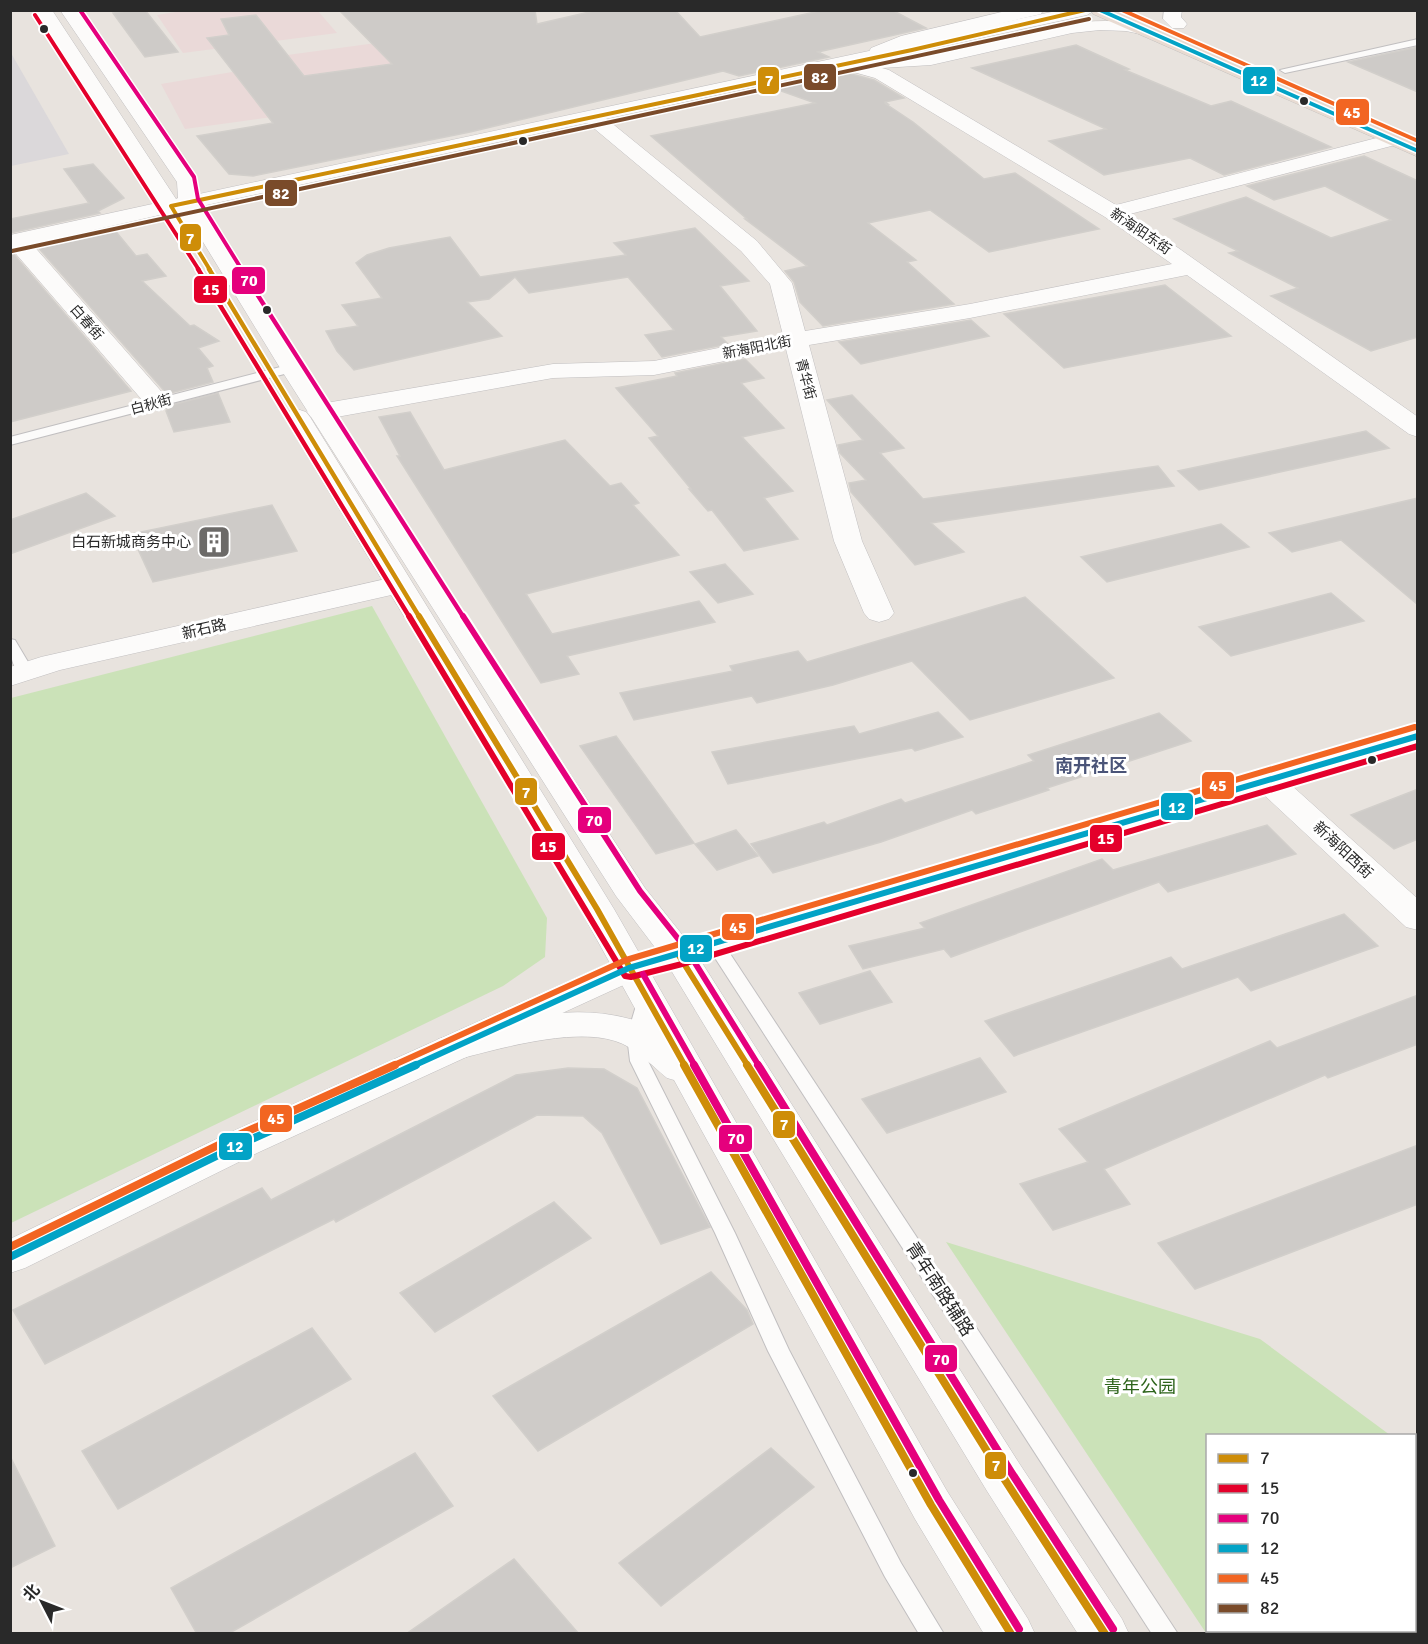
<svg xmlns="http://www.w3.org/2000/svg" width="1428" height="1644" font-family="Signika,'Noto Sans SC',sans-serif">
	<rect width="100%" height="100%" fill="#e8e3de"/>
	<path fill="#dbd8da" d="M10,53H11L69,154L11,166Z"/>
	<g fill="#ead9d8">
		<path d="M188,10L318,11L337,33L183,53L157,15Z"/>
		<path d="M428,36L408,98L185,129L161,84L256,68L251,60Z"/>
	</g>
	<g fill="#cbe2b8">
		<path d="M372,606L547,918L545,957L503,986L11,1223V698Z"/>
		<path d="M946,1242L1260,1339L1390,1435L1208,1436V1630H1414L1415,1454L1417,1456V1633H1206Z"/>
	</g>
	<g fill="#cecbc8" stroke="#d2cfcb" stroke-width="1.5">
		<path d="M133,10H145L178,52L145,57L113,13Z"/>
		<path d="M339,10H535L537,24L598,10H675L700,37L824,10H892L926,28L818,52L829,57L739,76L723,71L470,132L253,176L229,174L197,136L273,123L207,38L229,35L221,19L256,15L304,76L392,64Z"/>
		<path d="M1076,45L1129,69L1125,70L1211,106L1231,101L1331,147L1224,175L1190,158L1104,175L1049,141L1106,129L972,68Z"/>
		<path d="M1418,47V92L1348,62Z"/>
		<path d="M840,71L874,80L904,98L885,102L888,104H886L913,122L984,179L1015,173L1099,229L989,252L930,210L868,223L916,260L907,262L954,304L823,326L800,302L794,282L785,271L807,266L745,219H747L651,136L815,103L767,86Z"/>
		<path d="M1364,156L1418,181V337L1371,351L1271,296L1298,288L1229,253L1238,251L1174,219L1246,197L1331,238L1391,220L1325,186L1274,200L1247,186Z"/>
		<path d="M93,164L124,198L98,211L100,213L10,233V219L89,203L64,169Z"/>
		<path d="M113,228L136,256L147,254L166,276L142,281L190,326L194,325L219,341L198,348L213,366L207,368L213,382L167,394L36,245Z"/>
		<path d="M695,228L749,281L720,286L757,331L721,337L728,344L662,357L645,335L674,330L628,277L529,293L515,277L489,299L467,302L502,336L354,370L337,351L326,331L358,326L342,305L382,298L356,263L367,255L389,248L450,237L480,277L626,255L614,243Z"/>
		<path d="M10,251H11L131,391L10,422Z"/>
		<path d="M1165,285L1231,336L1064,368L1004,314Z"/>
		<path d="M971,320L989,336L861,364L839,342Z"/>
		<path d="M745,359L764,378L741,383L784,428L742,437L793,491L764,498L798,539L744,551L712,510L708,511L689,489H691L649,438L658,436L616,388L677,376L675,373Z"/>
		<path d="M218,393L230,422L174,432L166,411L172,405Z"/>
		<path d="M852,395L904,448L880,453L923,499L1158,466L1174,486L931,523L964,552L915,565L851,492L849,483L866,480L840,453L838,445L863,440L827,400Z"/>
		<path d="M410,412L444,470L565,440L610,486L621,483L639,503L633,505L679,555L526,594L552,634L699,601L715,622L567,656L579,674L541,683L397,456H400L379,417Z"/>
		<path d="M1366,431L1389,448L1199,490L1178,471Z"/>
		<path d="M86,493L115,516L10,554V520Z"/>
		<path d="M1418,498V605L1341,540L1292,552L1269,533Z"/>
		<path d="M272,505L297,551L153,582L131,534Z"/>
		<path d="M1221,524L1249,547L1107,582L1081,557Z"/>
		<path d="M725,564L753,594L718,603L690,572Z"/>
		<path d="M1331,593L1364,621L1231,656L1199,627Z"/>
		<path d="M1025,597L1114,678L970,720L912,661L833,685L757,703L752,696L634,720L620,693L733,671L730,666L798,651L807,662Z"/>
		<path d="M938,712L963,737L915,751L912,748L728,784L712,752L854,726L859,734Z"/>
		<path d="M1159,713L1191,741L1047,788L1049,790L976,814L972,810L881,842L773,873L751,844L824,822L827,825L901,799L905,803L1034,761L1028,755Z"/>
		<path d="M616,736L694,843L656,854L580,746Z"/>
		<path d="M1418,789V839L1394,849L1351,815Z"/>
		<path d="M1267,825L1296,854L1168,892L1159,882L951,957L944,949L863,969L849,946L925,928L920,923L1102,859L1113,870Z"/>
		<path d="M736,830L758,856L717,870L695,844Z"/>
		<path d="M1344,914L1378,946L1251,991L1238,977L1014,1056L985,1021L1171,957L1182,969Z"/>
		<path d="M870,971L892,1002L820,1024L799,993Z"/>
		<path d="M1418,995V1044L1328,1078L1325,1075L1104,1169L1130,1204L1053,1230L1020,1184L1088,1162L1059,1129L1270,1041L1277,1048Z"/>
		<path d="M980,1058L1006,1092L887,1133L862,1099Z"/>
		<path d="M568,1068L604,1069L637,1088L710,1227L661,1244L602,1133L583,1116L537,1115L336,1222L334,1219L45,1364L13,1310L262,1188L271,1200L516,1075Z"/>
		<path d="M1418,1145V1204L1195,1289L1158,1243Z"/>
		<path d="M554,1202L591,1238L435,1332L400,1293Z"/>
		<path d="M711,1272L747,1310L753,1324L538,1451L493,1396Z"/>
		<path d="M312,1328L351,1379L118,1509L82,1451Z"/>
		<path d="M771,1448L814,1487L661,1606L619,1563Z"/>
		<path d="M415,1453L453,1506L228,1634H197L171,1588Z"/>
		<path d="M10,1456L55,1546L10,1568Z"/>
		<path d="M514,1559L579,1634H406Z"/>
	</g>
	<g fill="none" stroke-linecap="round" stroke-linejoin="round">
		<defs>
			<g id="lane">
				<path d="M1418,39V45L1285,73L1280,70Z"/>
				<path d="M292,364L296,365V371L10,445V437Z"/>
				<path d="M10,639L15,640L34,672L31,675L26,677C11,672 10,652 10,639Z"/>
				<path d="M715,938L721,940L1178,1634H1152L706,944L709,940Z"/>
				<path d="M647,993L653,995L656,999L645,1036L648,1061L735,1233L789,1350L901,1563L944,1634H919L885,1577L768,1351L715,1233L630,1061L627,1036L638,999L641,995Z"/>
			</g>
			<g id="street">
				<path d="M1010,10H1043L1041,14L913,44L881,57C974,55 1063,4 1156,27L1159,31L1156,35L1150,36L1126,31L1100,30L1072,33L931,65L882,68L889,70L1116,205L1392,134L1399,136L1402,140L1399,144L1130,214L1418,417V437L1409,434L1187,275L970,318L809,345L862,541L894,613L889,619L879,622L869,619L864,613L834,541L786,349L654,375L553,378L320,420L311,417L307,412L311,407L320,404L553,364L654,361L783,335L770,284L741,251L584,120L581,116L584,112H598L757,241L792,283L805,331L970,304L1172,264L1105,217L875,78L839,68L837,64L839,60C845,59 850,61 855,60C862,59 868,57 876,57L869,52L871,48L901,36Z"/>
				<path d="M1164,10H1182L1181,17L1187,24L1184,28H1172L1163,19Z"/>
				<path d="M17,234L25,236L167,398L171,403L167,408L158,411L149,408L10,247V236Z"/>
				<path d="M399,576L409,579L413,585L409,591L60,670L10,686V667L41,657Z"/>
				<path d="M1418,727V746L1290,784L1418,899V930L1406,927L1262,793L641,977L257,1153L25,1268L10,1273V1239L229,1133L616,960Z"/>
			</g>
			<g id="secondary">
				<path d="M34,10H52L176,199L178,198L177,182L60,10H78L197,182L199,194L1061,10H1095L1087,15L202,206L304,368L645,888L692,947L1019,1463L1122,1619L1129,1634H1078L987,1491L666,962L616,896L280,368L200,237L197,241L189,243L181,241L164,214L10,249V235L157,203Z"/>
				<path d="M297,409L306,412L310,417L614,909L947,1491L1028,1619L1035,1634H984L915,1519L674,1080L667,1078C651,1065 635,1047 615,1041C571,1027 495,1050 451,1061L438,1057L432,1048L438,1039C502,1020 577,999 643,1023L580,909L284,417L288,412Z"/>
			</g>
			<path id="highway" d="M1091,10H1115L1418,143V157L1093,14Z"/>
		</defs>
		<use href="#lane" stroke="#c1bfc0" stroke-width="2"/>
		<use href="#street" stroke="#c1bfc0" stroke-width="1"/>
		<use href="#secondary" stroke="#c1bfc0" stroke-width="1"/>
		<use href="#highway" stroke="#c4c2c0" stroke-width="1"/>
		<use href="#lane" fill="#fcfbfa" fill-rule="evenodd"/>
		<use href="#street" fill="#fcfbfa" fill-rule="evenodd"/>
		<use href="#secondary" fill="#fcfbfa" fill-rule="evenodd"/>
		<use href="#highway" fill="#e8dbd2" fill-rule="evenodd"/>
		<defs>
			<path id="bus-1-far3" d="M210,270L171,206L912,50L1085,10"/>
			<path id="bus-1-far2" d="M209,269L420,618"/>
			<g id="bus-1-far1">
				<path d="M419,616L597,909L685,1066"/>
				<path d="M678,954L748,1066"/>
			</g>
			<g id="bus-1">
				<path d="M684,1065L931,1505L1011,1634"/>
				<path d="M747,1065L1003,1477L1105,1634"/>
			</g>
			<path id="bus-2-far2" d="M35,15L199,270"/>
			<path id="bus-2-far1" d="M198,269L410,618"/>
			<path id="bus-2" d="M409,616L625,976L631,977L682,964L1418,746"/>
			<path id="bus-3-far3" d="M80,10L194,177L198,199L242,270"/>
			<path id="bus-3-far2" d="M241,269L464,618"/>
			<g id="bus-3-far1">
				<path d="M463,616L640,891L687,950L759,1066"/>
				<path d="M643,974L695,1066"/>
			</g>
			<g id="bus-3">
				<path d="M694,1065L939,1500L1019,1629"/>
				<path d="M758,1065L1011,1472L1113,1629"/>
			</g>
			<path id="bus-4-far2" d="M1100,10L1418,151"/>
			<path id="bus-4-far1" d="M413,1066L629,968L1418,736"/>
			<path id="bus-4" d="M10,1257L243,1143L416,1065"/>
			<path id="bus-5-far2" d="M1122,10L1418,141"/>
			<path id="bus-5-far1" d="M392,1066L626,960L1415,727"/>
			<path id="bus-5" d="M10,1247L239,1135L395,1065"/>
			<path id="bus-6" d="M12,251L1089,19"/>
		</defs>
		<use href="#bus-1-far3" stroke="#fff" stroke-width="7"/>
		<use href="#bus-1-far2" stroke="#fff" stroke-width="8"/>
		<use href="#bus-1-far1" stroke="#fff" stroke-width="10"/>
		<use href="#bus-1" stroke="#fff" stroke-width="12"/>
		<use href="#bus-2-far2" stroke="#fff" stroke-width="7"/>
		<use href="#bus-2-far1" stroke="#fff" stroke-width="8"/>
		<use href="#bus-2" stroke="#fff" stroke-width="10"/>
		<use href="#bus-3-far3" stroke="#fff" stroke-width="7"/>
		<use href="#bus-3-far2" stroke="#fff" stroke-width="8"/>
		<use href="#bus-3-far1" stroke="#fff" stroke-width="10"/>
		<use href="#bus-3" stroke="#fff" stroke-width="12"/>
		<use href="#bus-4-far2" stroke="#fff" stroke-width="7"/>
		<use href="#bus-4-far1" stroke="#fff" stroke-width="10"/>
		<use href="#bus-4" stroke="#fff" stroke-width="12"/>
		<use href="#bus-5-far2" stroke="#fff" stroke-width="7"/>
		<use href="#bus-5-far1" stroke="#fff" stroke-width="10"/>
		<use href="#bus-5" stroke="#fff" stroke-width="12"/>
		<use href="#bus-6" stroke="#fff" stroke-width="7"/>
		<use href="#bus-1-far3" stroke="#ce8d08" stroke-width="4"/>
		<use href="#bus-1-far2" stroke="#ce8d08" stroke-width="4.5"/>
		<use href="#bus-1-far1" stroke="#ce8d08" stroke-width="6"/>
		<use href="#bus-1" stroke="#ce8d08" stroke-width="8"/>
		<use href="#bus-2-far2" stroke="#e4002b" stroke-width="4"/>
		<use href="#bus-2-far1" stroke="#e4002b" stroke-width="4.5"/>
		<use href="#bus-2" stroke="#e4002b" stroke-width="6"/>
		<use href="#bus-3-far3" stroke="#e5007d" stroke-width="4"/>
		<use href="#bus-3-far2" stroke="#e5007d" stroke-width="4.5"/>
		<use href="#bus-3-far1" stroke="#e5007d" stroke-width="6"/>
		<use href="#bus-3" stroke="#e5007d" stroke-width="8"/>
		<use href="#bus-4-far2" stroke="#02a3c6" stroke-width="4"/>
		<use href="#bus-4-far1" stroke="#02a3c6" stroke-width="6"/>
		<use href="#bus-4" stroke="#02a3c6" stroke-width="8"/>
		<use href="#bus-5-far2" stroke="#f26522" stroke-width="4"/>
		<use href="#bus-5-far1" stroke="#f26522" stroke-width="6"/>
		<use href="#bus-5" stroke="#f26522" stroke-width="8"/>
		<use href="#bus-6" stroke="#7a4b2a" stroke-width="4"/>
	</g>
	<defs>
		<symbol id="building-square" viewBox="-11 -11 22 22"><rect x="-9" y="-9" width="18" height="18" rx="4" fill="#6c6a68" stroke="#fff"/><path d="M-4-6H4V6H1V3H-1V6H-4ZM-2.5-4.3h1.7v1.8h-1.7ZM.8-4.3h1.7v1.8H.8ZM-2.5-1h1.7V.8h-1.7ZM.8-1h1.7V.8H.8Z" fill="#fff"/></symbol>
	</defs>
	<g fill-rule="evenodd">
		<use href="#building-square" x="195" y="523" width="38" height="38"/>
	</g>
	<g fill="#292929" stroke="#fff" stroke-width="2">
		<circle cx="44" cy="29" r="5"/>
		<circle cx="1304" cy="101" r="5"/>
		<circle cx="523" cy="141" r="5"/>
		<circle cx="267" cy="310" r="5"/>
		<circle cx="1372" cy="760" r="5"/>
		<circle cx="913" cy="1473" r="5"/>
	</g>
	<g text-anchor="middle" stroke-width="6" stroke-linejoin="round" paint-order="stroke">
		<g font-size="14" fill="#292929" stroke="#fff">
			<text transform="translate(1141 231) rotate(34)" y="5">新海阳东街</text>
			<text transform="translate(87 322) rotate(49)" y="5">白春街</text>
			<text transform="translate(757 347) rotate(-11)" y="5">新海阳北街</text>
			<text transform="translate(806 379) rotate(75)" y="5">青华街</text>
			<text transform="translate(151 404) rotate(-15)" y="5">白秋街</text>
		</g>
		<g font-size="15" fill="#292929" stroke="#fff" text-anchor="end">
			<text x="191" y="547">白石新城商务中心</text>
		</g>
		<g font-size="15" fill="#292929" stroke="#fff">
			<text transform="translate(204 629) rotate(-13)" y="5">新石路</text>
			<text transform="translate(1343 850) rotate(43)" y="5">新海阳西街</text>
		</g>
		<g font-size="18" font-weight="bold" fill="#4a5478" stroke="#fff">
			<text x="1091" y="772">南开社区</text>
		</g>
		<g font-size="18" fill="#292929" stroke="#fff">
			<text transform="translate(940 1289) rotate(57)" y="6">青年南路辅路</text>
		</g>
		<g font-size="18" fill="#2d641b" stroke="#fff">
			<text x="1140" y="1393">青年公园</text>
		</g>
	</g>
	<g stroke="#fff" stroke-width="2">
		<rect x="803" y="63" width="34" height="28" rx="6" fill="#7a4b2a"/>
		<rect x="757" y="66" width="23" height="29" rx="6" fill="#ce8d08"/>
		<rect x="1242" y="66" width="34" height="29" rx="6" fill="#02a3c6"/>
		<rect x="1335" y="98" width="35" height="28" rx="6" fill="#f26522"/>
		<rect x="264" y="179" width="34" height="28" rx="6" fill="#7a4b2a"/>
		<rect x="179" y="223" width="23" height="29" rx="6" fill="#ce8d08"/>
		<rect x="231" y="266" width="35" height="29" rx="6" fill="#e5007d"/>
		<rect x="193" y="275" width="35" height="29" rx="6" fill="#e4002b"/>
		<rect x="1201" y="771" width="34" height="29" rx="6" fill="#f26522"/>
		<rect x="514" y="777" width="24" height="29" rx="6" fill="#ce8d08"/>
		<rect x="1160" y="792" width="34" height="29" rx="6" fill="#02a3c6"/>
		<rect x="577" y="806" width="35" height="28" rx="6" fill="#e5007d"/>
		<rect x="1089" y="824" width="34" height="29" rx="6" fill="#e4002b"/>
		<rect x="531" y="832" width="35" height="29" rx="6" fill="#e4002b"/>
		<rect x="721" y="913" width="34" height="28" rx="6" fill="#f26522"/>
		<rect x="679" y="934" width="34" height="29" rx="6" fill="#02a3c6"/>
		<rect x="259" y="1104" width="34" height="29" rx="6" fill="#f26522"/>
		<rect x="772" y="1110" width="24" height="29" rx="6" fill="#ce8d08"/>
		<rect x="718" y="1124" width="35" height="29" rx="6" fill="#e5007d"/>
		<rect x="218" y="1132" width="35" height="29" rx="6" fill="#02a3c6"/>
		<rect x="924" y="1344" width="34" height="29" rx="6" fill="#e5007d"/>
		<rect x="984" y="1451" width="23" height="29" rx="6" fill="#ce8d08"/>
	</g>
	<g font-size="16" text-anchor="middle" font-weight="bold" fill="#fff">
		<text x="820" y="83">82</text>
		<text x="769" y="86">7</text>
		<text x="1259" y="86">12</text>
		<text x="1352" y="118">45</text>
		<text x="281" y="199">82</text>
		<text x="190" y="244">7</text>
		<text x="249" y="286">70</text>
		<text x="211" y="295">15</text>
		<text x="1218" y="791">45</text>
		<text x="526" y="798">7</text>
		<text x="1177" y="813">12</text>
		<text x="594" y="826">70</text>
		<text x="1106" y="844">15</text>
		<text x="548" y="852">15</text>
		<text x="738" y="933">45</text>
		<text x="696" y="954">12</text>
		<text x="276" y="1124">45</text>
		<text x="784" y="1130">7</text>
		<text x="736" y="1144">70</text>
		<text x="235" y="1152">12</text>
		<text x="941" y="1365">70</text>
		<text x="996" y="1471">7</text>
	</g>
	<rect width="1428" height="1644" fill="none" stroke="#292929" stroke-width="24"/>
	<rect x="1206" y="1434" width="210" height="198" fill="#ffffff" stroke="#a9a9a9" stroke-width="1.5"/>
	<rect x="1218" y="1454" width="30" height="9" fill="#ce8d08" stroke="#a9a9a9" stroke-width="1.5"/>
	<text x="1260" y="1464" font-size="18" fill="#292929">7</text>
	<rect x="1218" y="1484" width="30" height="9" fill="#e4002b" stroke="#a9a9a9" stroke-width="1.5"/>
	<text x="1260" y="1494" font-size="18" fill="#292929">15</text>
	<rect x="1218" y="1514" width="30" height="9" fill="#e5007d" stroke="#a9a9a9" stroke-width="1.5"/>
	<text x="1260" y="1524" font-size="18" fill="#292929">70</text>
	<rect x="1218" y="1544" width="30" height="9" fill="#02a3c6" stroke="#a9a9a9" stroke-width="1.5"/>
	<text x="1260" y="1554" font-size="18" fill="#292929">12</text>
	<rect x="1218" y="1574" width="30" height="9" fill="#f26522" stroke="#a9a9a9" stroke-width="1.5"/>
	<text x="1260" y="1584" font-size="18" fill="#292929">45</text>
	<rect x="1218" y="1604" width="30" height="9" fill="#7a4b2a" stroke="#a9a9a9" stroke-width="1.5"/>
	<text x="1260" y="1614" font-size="18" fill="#292929">82</text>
	<g transform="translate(42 1602) rotate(312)" stroke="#ffffff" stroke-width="4.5" paint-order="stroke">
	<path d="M0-4.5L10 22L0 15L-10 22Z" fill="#292929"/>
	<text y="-9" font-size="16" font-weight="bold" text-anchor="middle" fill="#292929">北</text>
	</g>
</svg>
